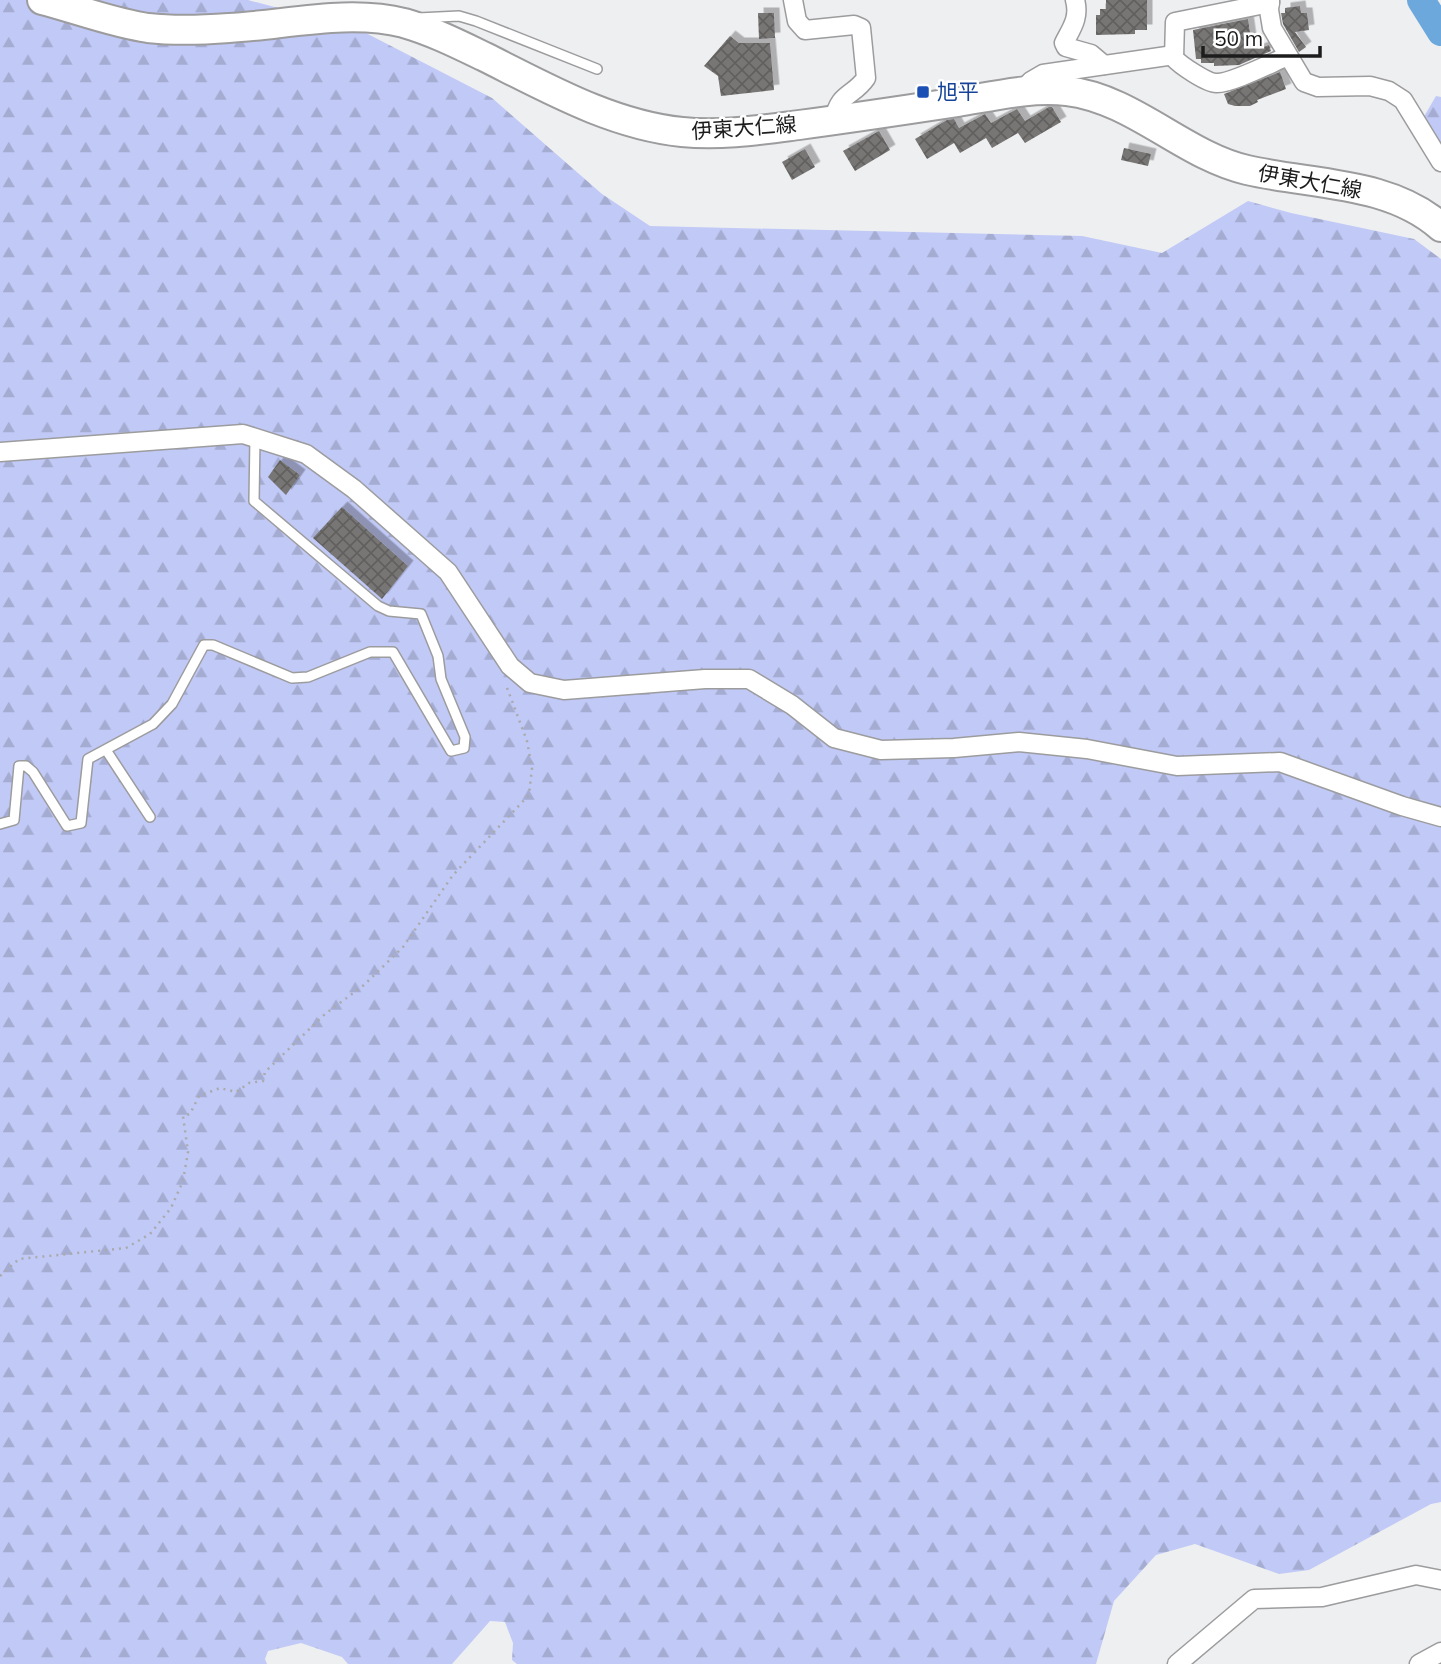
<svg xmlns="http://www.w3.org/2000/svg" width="1441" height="1664" font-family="Mulish,'Noto Sans JP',sans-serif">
	<defs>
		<pattern id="forest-firs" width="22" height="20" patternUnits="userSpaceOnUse" patternTransform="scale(1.75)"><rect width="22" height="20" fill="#c1c9f6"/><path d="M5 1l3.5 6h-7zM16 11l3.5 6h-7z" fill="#a5acd2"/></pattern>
		<pattern id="building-cross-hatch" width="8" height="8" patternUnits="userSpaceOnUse" patternTransform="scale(1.75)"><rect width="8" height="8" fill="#787675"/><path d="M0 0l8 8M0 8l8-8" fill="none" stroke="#62605f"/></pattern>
		<filter id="shadow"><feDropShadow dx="5.5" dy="-5.5" stdDeviation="0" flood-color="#0004"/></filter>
	</defs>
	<rect width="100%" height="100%" fill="#eeeff1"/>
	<g fill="url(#forest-firs)">
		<path d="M0,0H248L360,30L492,98L602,194L650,226L1082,236L1162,253L1248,201L1291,213L1414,239L1441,259V1502L1431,1504L1309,1570L1279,1574L1195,1544L1156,1555L1114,1601L1096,1664H517L512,1660L513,1643L505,1622L490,1621L452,1664H348L342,1657L301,1643L268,1651L265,1659L267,1664H0Z"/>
		<path d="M1436,96L1441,97V152L1422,120Z"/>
	</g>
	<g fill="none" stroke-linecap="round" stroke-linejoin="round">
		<path stroke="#6da8dc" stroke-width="28" d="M1421,0L1441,32"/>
	</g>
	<g fill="url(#building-cross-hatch)" filter="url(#shadow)">
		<path d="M1106,0H1147V30H1135V34L1096,35V15H1100V9H1106Z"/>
		<path d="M1300,6L1301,13H1307L1309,30L1295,32L1306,47L1299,52L1283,24L1281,13H1285V8Z"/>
		<path d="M758,13H774L775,38L759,39Z"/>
		<path d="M1248,19L1251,40L1257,39L1258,49L1269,45L1271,51L1239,65L1214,66V63H1201V59H1196L1193,30Z"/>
		<path d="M730,36L739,43H770L774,90L721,96L718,76L704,66Z"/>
		<path d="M1280,72L1286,89L1257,100L1258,102L1250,106H1235L1228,104L1224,94Z"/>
		<path d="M1049,107H1052L1061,122L1025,143L1018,133L992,148L986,138L960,153L954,143L927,159L915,139L947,120L954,119L959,128L985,114L991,123L1017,109L1025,121Z"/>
		<path d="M879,131L890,150L855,171L843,151Z"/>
		<path d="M1124,148L1151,154L1148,166L1121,160Z"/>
		<path d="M805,149L815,167L792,180L782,162Z"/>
		<path d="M280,460L300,475L286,495L268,477Z"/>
		<path d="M342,507L408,566L382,599L313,538Z"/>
	</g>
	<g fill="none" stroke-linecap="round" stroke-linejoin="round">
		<defs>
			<g id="lane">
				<path d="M418,18L459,16L476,21L597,69"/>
				<path d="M106,750L150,817"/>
				<path d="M0,824L14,820L19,766H26L33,772L67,826L81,823L88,759L153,724L172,704L204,645H213L292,678L308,677L370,652H393L451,751L464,748L465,737L441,679L438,656L421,614L389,611L378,606L254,501L255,438"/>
			</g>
			<g id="street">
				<path d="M793,0L797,21L805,30L854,25L861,28L866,78C853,97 839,92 834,120"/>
				<path d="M1075,0C1080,18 1071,29 1064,43L1066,47L1091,54L1104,65"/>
				<path d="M1270,0L1269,10L1272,28L1304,82L1318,87L1370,86L1389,91L1403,100L1441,162"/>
				<path d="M1270,3L1175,22L1174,58C1180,65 1207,83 1216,83C1231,84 1273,62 1288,56"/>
				<path d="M1021,92L1031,81L1043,74L1174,55"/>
				<path d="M0,452L243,434L306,454L354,489L448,572L510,666L530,683L564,690L705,679H749L792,705L834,738L881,750L954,748L1019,742L1087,749L1177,766L1280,762L1402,806L1441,817"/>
				<path d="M1177,1664L1254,1599L1322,1597L1416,1575L1441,1580"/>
				<path d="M1419,1664L1441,1652"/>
			</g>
			<path id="primary" d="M42,0C77,9 113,23 148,28C174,31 203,30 229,28C285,25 348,9 404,23C432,31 458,44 485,57C547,88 612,125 682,132C721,136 760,130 799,125C852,118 905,110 958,102C994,96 1031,87 1067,91C1134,99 1183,155 1247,170C1312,185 1389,181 1441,227"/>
		</defs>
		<use href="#lane" stroke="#9c9c9e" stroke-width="12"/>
		<use href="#street" stroke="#9c9c9e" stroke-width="21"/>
		<use href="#primary" stroke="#9c9c9e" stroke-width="32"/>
		<path stroke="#aaaaac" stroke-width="2.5" stroke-dasharray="2 5" stroke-linecap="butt" d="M0,1276L19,1259L126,1248L150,1234L171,1208L183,1181L188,1152L183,1116L190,1114L199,1096L220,1088L236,1092L249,1083L263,1081L265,1072L325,1014L364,985L403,947L453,875L529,795L532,768L527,741L506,685"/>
		<use href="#lane" stroke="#fff" stroke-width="9"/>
		<use href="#street" stroke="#fff" stroke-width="18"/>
		<use href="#primary" stroke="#fff" stroke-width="28"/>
	</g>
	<rect fill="#1a4fb4" stroke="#fff" stroke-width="2.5" x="916" y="85" width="14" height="14" rx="3.5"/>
	<g text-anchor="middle" stroke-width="5" stroke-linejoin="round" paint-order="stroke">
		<g font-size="21" fill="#164399" stroke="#fff" text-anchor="start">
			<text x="937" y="99">旭平</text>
		</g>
		<g font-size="21" fill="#1c1c1d" stroke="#fff">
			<text transform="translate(744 128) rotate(-4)" y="7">伊東大仁線</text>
			<text transform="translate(1310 182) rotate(10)" y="7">伊東大仁線</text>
		</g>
	</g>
	<path d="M1203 46v10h117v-10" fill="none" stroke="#1c1c1d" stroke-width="3.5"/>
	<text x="1214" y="46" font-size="21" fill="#1c1c1d" stroke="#ffffff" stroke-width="5" paint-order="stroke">50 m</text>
</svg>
